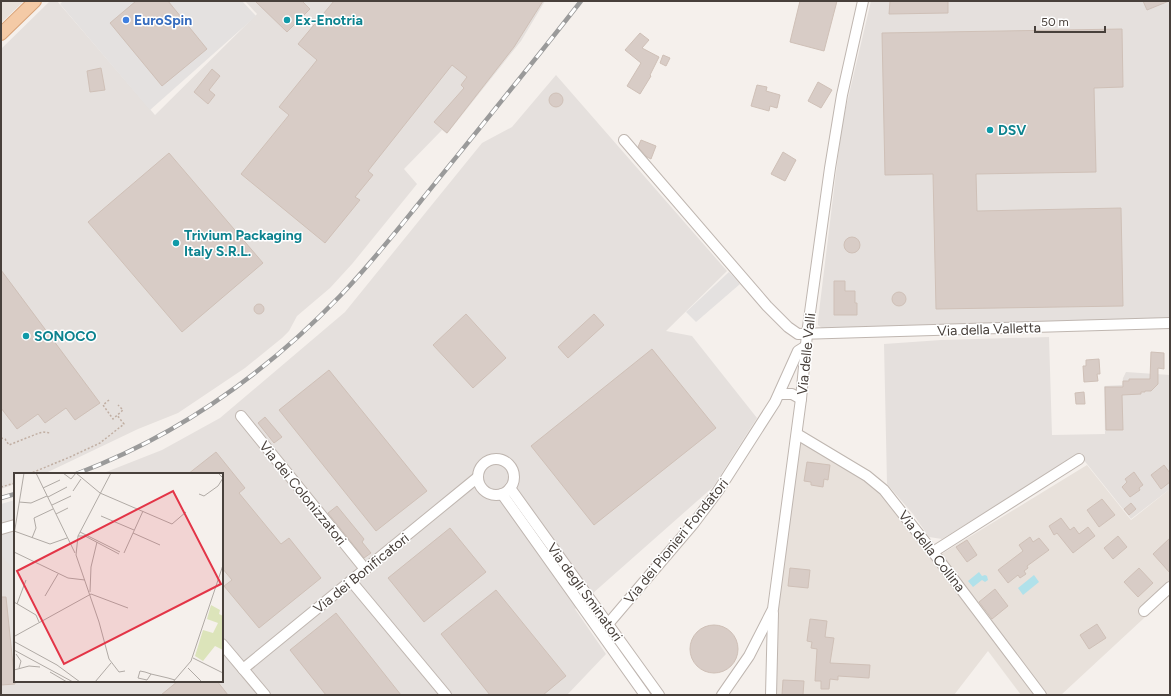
<svg xmlns="http://www.w3.org/2000/svg" width="1171" height="696" font-family="Figtree,sans-serif">
	<rect width="100%" height="100%" fill="#f5f0ec"/>
	<g fill="#e8e1db">
		<path d="M1,1H24L1,23Z"/>
		<path d="M801,440L879,488L935,558L1087,465L1131,520L1170,489V594L1061,695H1021L988,651L954,695H775L776,632L780,595Z"/>
	</g>
	<g fill="#e5e0dd">
		<path d="M50,1H57L155,115L257,14L245,1H545L521,41L447,134L442,130L404,169L417,184L352,264L330,288L297,316L289,331L282,338L245,368L178,413L138,429L48,472L43,474H15V484L1,489V49Z"/>
		<path d="M871,1H1170V318L822,328L818,325V320L842,124Z"/>
		<path d="M556,75L727,271L666,331L692,336L757,418L713,487L575,609L606,654L567,695H1V508L15,504V681H222V474H101L162,450L220,418L345,312L482,143L512,127Z"/>
		<path d="M1049,337L1052,435L1105,434L1104,386L1122,385L1123,378L1126,372L1170,375V489L1131,519L1079,454L942,539L929,537L913,514L887,484L884,344L941,340Z"/>
	</g>
	<g fill="#e4e1e0">
		<path d="M63,1H242L256,16L150,110L60,4Z"/>
		<path d="M729,272L740,284L696,322L686,312Z"/>
		<path d="M15,500V570L14,571L1,555V504Z"/>
	</g>
	<g fill="#b0e1ea">
		<path d="M979,572L982,576L985,575L987,576L988,580L985,582L982,580L973,587L968,581Z"/>
		<path d="M1034,575L1039,582L1023,595L1018,588Z"/>
	</g>
	<g fill="#d8ccc6" stroke="#cfc0b7">
		<path d="M136,1H168L207,49L162,86L110,23Z"/>
		<path d="M255,1H302L310,9L287,32Z"/>
		<path d="M334,1H543L514,47L447,133L434,122L464,88L461,85L467,77L452,65L368,171L373,175L355,197L360,200L325,243L241,174L289,115L279,107L317,60L298,44Z"/>
		<path d="M800,1H837L824,51L790,42Z"/>
		<path d="M890,1H948V13L889,14Z"/>
		<path d="M1143,1H1169L1147,10Z"/>
		<path d="M1122,29L1123,87L1094,88L1096,172L976,174L977,211L1121,208L1123,306L936,309L933,174L885,175L882,33Z"/>
		<path d="M640,33L649,40L642,48L659,57L650,75L651,76L640,94L627,86L641,63L625,50Z"/>
		<path d="M663,55L670,58L666,66L660,63Z"/>
		<path d="M101,68L105,90L90,92L87,71Z"/>
		<path d="M212,69L220,76L209,90L215,95L208,104L194,92Z"/>
		<path d="M818,82L832,90L821,108L808,101Z"/>
		<path d="M757,85L767,87L766,91L780,95L777,108L770,106L769,111L751,106Z"/>
		<circle cx="556" cy="100" r="7"/>
		<path d="M641,140L656,146L651,159L647,157L638,147Z"/>
		<path d="M783,152L796,160L785,181L771,174Z"/>
		<path d="M169,153L263,263L182,332L88,222Z"/>
		<circle cx="852" cy="245" r="8"/>
		<path d="M1,270L100,403L75,420L66,408L45,423L38,414L17,429L1,408Z"/>
		<path d="M834,281H845V291H855V303H857V315H834Z"/>
		<circle cx="899" cy="299" r="7"/>
		<circle cx="259" cy="309" r="5"/>
		<path d="M466,314L506,358L473,388L433,345Z"/>
		<path d="M594,314L604,325L568,358L558,347Z"/>
		<path d="M652,349L716,428L594,525L531,446Z"/>
		<path d="M1151,352L1164,353V369L1158,368V384L1151,391H1145V392H1141V394L1122,395L1123,430H1106L1105,387H1123V381H1129V379H1150Z"/>
		<path d="M1099,359L1100,374H1097L1098,381L1084,382L1083,366H1086V360Z"/>
		<path d="M329,370L427,491L376,531L279,410Z"/>
		<path d="M1084,392L1085,404H1076L1075,393Z"/>
		<path d="M265,417L282,437L274,443L258,423Z"/>
		<path d="M216,452L245,488L239,493L281,544L289,538L321,578L259,628L224,586L232,580L222,568V474H188Z"/>
		<path d="M807,462L830,465L828,480L824,479L823,487L811,485V482L804,481Z"/>
		<path d="M1164,465L1170,473V482L1161,489L1151,475Z"/>
		<path d="M1134,472L1143,485L1139,488L1140,490L1130,497L1122,487L1127,482L1125,479Z"/>
		<path d="M1102,499L1115,515L1099,527L1087,510Z"/>
		<path d="M1131,503L1136,509L1129,515L1124,509Z"/>
		<path d="M337,506L364,539L362,542L371,553L364,558L328,513Z"/>
		<path d="M1061,518L1070,530L1074,527L1079,534L1088,527L1095,536L1073,553L1057,533L1054,535L1049,526Z"/>
		<path d="M450,528L486,572L424,622L388,578Z"/>
		<path d="M1118,536L1127,547L1113,559L1104,548Z"/>
		<path d="M1030,537L1033,542L1039,538L1049,550L1027,566L1028,568L1024,571L1026,574L1020,578L1018,575L1008,583L998,570L1023,551L1019,545Z"/>
		<path d="M1170,538V573L1153,554Z"/>
		<path d="M967,540L977,555L967,562L956,547Z"/>
		<path d="M790,568L810,570L808,588L788,586Z"/>
		<path d="M1139,568L1153,583L1138,597L1124,582Z"/>
		<path d="M995,589L1008,606L992,619L979,602Z"/>
		<path d="M496,590L566,676L543,695H490L441,634Z"/>
		<path d="M1,597H6L15,684L1,685Z"/>
		<path d="M336,613L401,695H326L290,650Z"/>
		<path d="M810,619L827,621L825,637L834,638L830,663L870,665L869,678L838,676V680L830,679L829,689H821V681H815L817,649L811,648L812,642L807,641Z"/>
		<path d="M1097,624L1106,638L1089,649L1080,635Z"/>
		<circle cx="714" cy="649" r="24"/>
		<path d="M783,680L804,681L803,695H782Z"/>
		<path d="M178,681H217L228,695H161Z"/>
	</g>
	<g fill="none" stroke-linecap="round" stroke-linejoin="round">
		<defs>
			<g id="minor">
				<path d="M624,140L767,306L788,327L798,334L1170,323"/>
				<path d="M780,394H792L801,399"/>
				<path d="M241,416L365,569"/>
				<path d="M797,434L867,476L884,490L933,552L1041,695"/>
				<circle cx="496" cy="477" r="18"/>
				<path d="M510,488L659,695"/>
				<path d="M502,494L645,695"/>
				<path d="M1,529L15,525"/>
				<path d="M933,552L1079,459"/>
				<path d="M351,581L446,695"/>
				<path d="M1144,611L1170,587"/>
				<path d="M608,624L694,523L718,491L775,402L798,351L806,346"/>
				<path d="M222,644L265,695"/>
				<path d="M243,669L478,477"/>
				<path d="M722,695L749,656L773,609L801,399L807,334L830,168L842,95L863,1"/>
				<path d="M771,695L773,613"/>
			</g>
			<path id="major" d="M1,34L35,1"/>
		</defs>
		<use href="#minor" stroke="#bfb6b0" stroke-width="12"/>
		<use href="#major" stroke="#d8a277" stroke-width="14"/>
		<g stroke="#c0aea2" stroke-width="1.5" stroke-dasharray="2 2" stroke-linecap="butt">
			<path d="M109,400L103,405L113,419L123,410L118,405"/>
			<path d="M1,438L5,439L9,445L39,433L43,432L50,433"/>
			<path d="M29,474L70,457L100,443L124,424L117,415"/>
			<path d="M1,487L15,483"/>
		</g>
		<use href="#minor" stroke="#fff" stroke-width="10"/>
		<use href="#major" stroke="#f4caa6" stroke-width="12"/>
		<defs>
			<g id="rail">
				<path d="M76,474C177,436 265,374 340,296C368,267 394,234 420,202C474,135 528,69 581,1"/>
				<path d="M1,498L15,494"/>
			</g>
		</defs>
		<use href="#rail" stroke="#9a9a9a" stroke-width="4.5"/>
		<use href="#rail" stroke="#fff" stroke-width="3" stroke-dasharray="9" stroke-linecap="butt"/>
	</g>
	<circle fill="#3f7fe0" stroke="#fff" stroke-width="1.5" cx="126" cy="20" r="4"/>
	<g fill="#0f9aa8" stroke="#fff" stroke-width="1.5">
		<circle cx="287" cy="20" r="4"/>
		<circle cx="990" cy="130" r="4"/>
		<circle cx="176" cy="243" r="4"/>
		<circle cx="26" cy="336" r="4"/>
	</g>
	<g text-anchor="middle" stroke-width="3" stroke-linejoin="round" paint-order="stroke">
		<g font-size="14" font-weight="bold" fill="#366cbe" stroke="#fff" text-anchor="start">
			<text x="134" y="25">EuroSpin</text>
		</g>
		<g font-size="14" font-weight="bold" fill="#0d838f" stroke="#fff" text-anchor="start">
			<text x="295" y="25">Ex-Enotria</text>
			<text x="998" y="135">DSV</text>
			<text x="184" y="240">Trivium Packaging<tspan x="184" dy="16">Italy S.R.L.</tspan></text>
			<text x="34" y="341">SONOCO</text>
		</g>
		<g font-size="14" fill="#48403b" stroke="#fff">
			<text transform="translate(989 329) rotate(-2)" y="5">Via della Valletta</text>
			<text transform="translate(806 354) rotate(-84)" y="5">Via delle Valli</text>
			<text transform="translate(303 493) rotate(51)" y="5">Via dei Colonizzatori</text>
			<text transform="translate(676 541) rotate(-51)" y="5">Via dei Pionieri Fondatori</text>
			<text transform="translate(932 551) rotate(52)" y="5">Via della Collina</text>
			<text transform="translate(361 573) rotate(-39)" y="5">Via dei Bonificatori</text>
			<text transform="translate(585 592) rotate(54)" y="5">Via degli Sminatori</text>
		</g>
	</g>
	<g transform="translate(14 473)">
		<rect width="209" height="209" fill="#f5f0ec"/>
		<path d="M197,132L206,137L205,141L209,143V177L201,173L189,188L181,183L189,157L199,160L204,150L193,146Z" fill="#dce4ba"/>
		<path fill="none" stroke="#b0aaa5" stroke-width="1" d="M22,0L61,80M49,0L57,6L62,0M62,0L86,20L158,51L172,39M97,0L64,63L62,82L85,149L95,186L105,199L111,198M29,15L46,7M59,18L67,6M185,21L190,23L204,13L209,5L204,0M34,24L53,14M5,29L17,30L33,23M38,32L57,23M42,41L54,35M87,43L120,57M0,58L36,71L53,65M66,59L106,79M119,60L146,72M0,62L10,0M64,63H71L105,81M18,65L22,55L20,45L39,36M0,79L54,105L71,107M110,80L129,38M76,119L77,94L83,69M31,123L44,101M0,129L22,142L25,149M3,131L12,107M1,163L77,121L114,135M1,169L43,192L66,209M0,177L59,209M2,181L7,188L5,195M179,185L209,200M174,195L188,209M0,197L15,193L26,194M36,199L53,209M137,201L133,207L124,205L126,198L131,199L137,201L154,205L161,207M81,209L97,190M159,209L177,188L209,92"/>
		<path fill="#e33547" fill-opacity="0.15" stroke="#e33547" stroke-width="2" d="M159,18L207,111L50,191L3,98Z"/>
		<rect width="209" height="209" fill="none" stroke="#48403b" stroke-width="2"/>
	</g>
	<rect width="1171" height="696" fill="none" stroke="#48403b" stroke-width="4"/>
	<path d="M1035 26v6h70v-6" fill="none" stroke="#48403b" stroke-width="2"/>
	<text x="1041" y="26" font-size="12" fill="#48403b" stroke="#ffffff" stroke-width="3" paint-order="stroke">50 m</text>
</svg>
